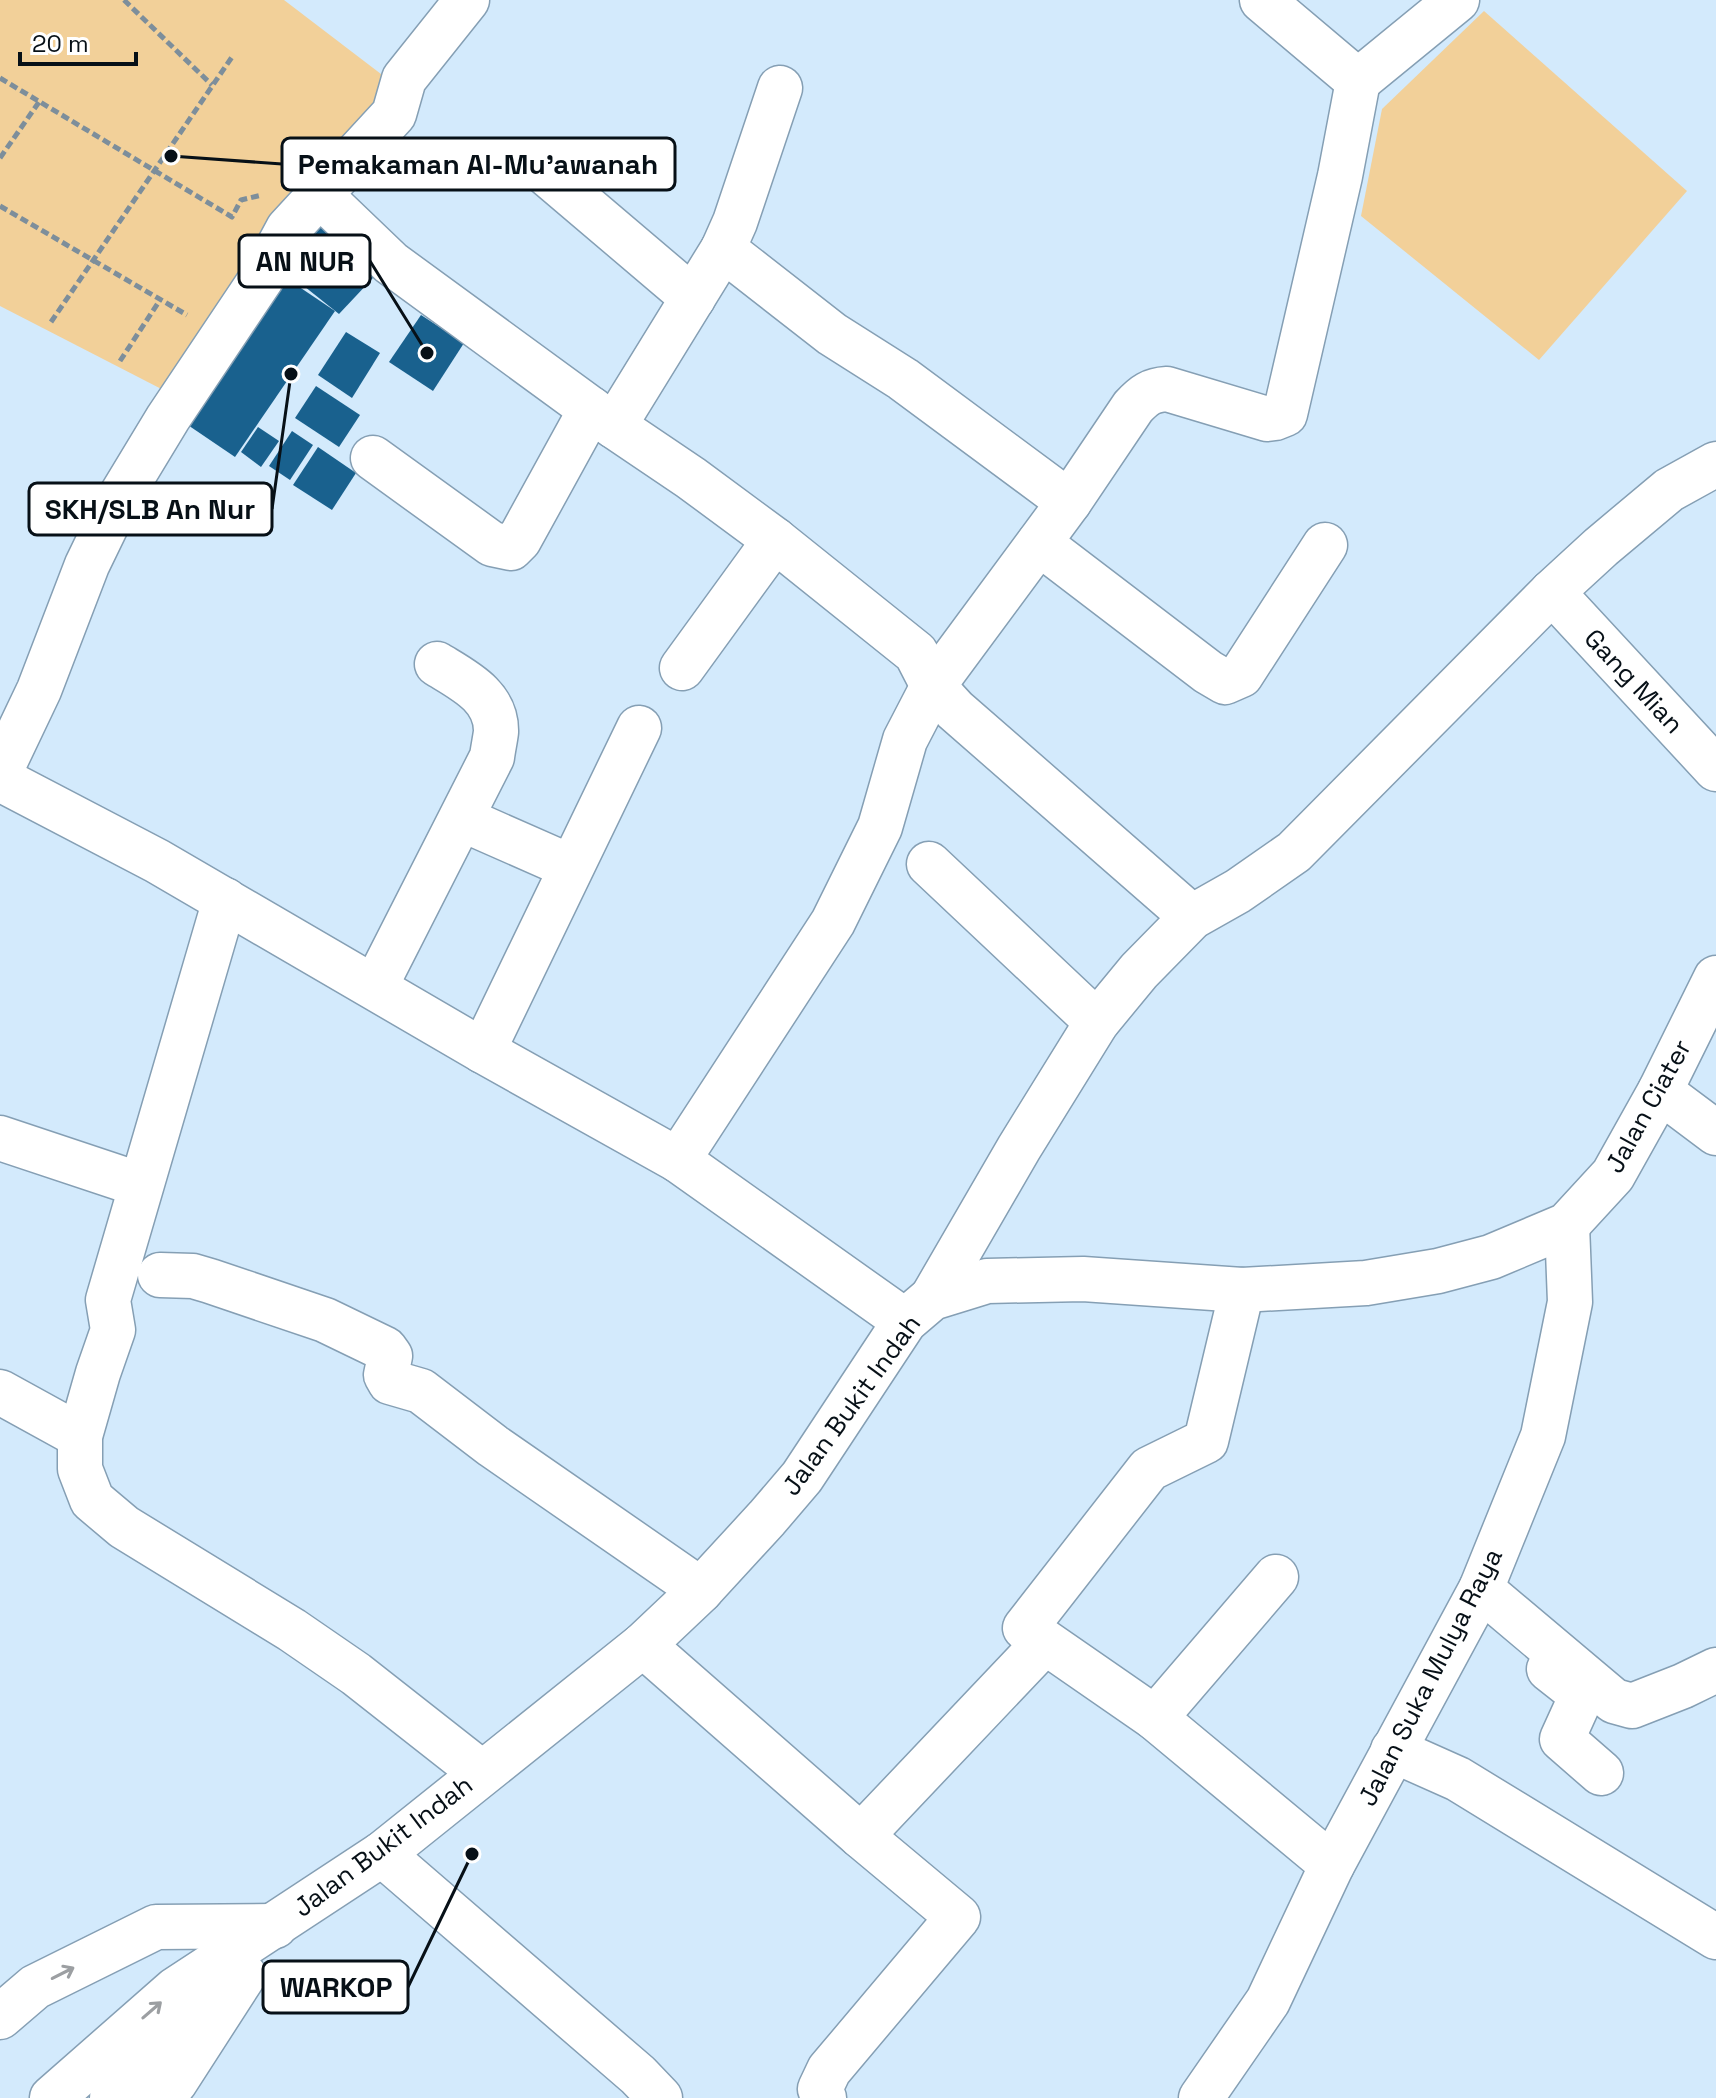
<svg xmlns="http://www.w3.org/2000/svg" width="1716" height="2098" font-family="'Space Grotesk',sans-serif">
	<rect width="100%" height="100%" fill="#d3eafc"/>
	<g fill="#f2d099">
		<path d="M0,0H284L398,87L175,396L0,306Z"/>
		<path d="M1484,11L1687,191L1539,360L1361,216L1382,109Z"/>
	</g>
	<g fill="#19618e">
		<path d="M323,202L387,263L339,314L275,263Z"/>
		<path d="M280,274L335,311L235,457L179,419Z"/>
		<path d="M421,315L464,343L433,391L389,362Z"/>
		<path d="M346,332L380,353L352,398L318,375Z"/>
		<path d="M316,386L360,415L339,447L295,418Z"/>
		<path d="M258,427L279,441L261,467L241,452Z"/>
		<path d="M292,431L313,445L290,480L269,466Z"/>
		<path d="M318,447L356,473L332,510L293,485Z"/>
	</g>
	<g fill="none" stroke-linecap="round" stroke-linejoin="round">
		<defs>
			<g id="minor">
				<path d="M1262,0L1358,81"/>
				<path d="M1358,81L1457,0"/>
				<path d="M780,88L735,222L723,249L832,334L903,379L1069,502"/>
				<path d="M540,168L693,298"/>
				<path d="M320,195L391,263L614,426L691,478L775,540L916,653L933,686L955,710L1192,917"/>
				<path d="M614,426L723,249"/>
				<path d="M373,458L492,544L511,548L519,540L591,409"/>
				<path d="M1039,543L1208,672L1225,682L1241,675L1325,545"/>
				<path d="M1552,592L1716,769"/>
				<path d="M682,668L775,540"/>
				<path d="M0,772L39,690L87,565L119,499L168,418L261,279L288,229L394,114L404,79L467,0"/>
				<path d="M0,779L157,861L483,1051L678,1160L833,922L880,827L905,740L933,686L1069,502L1133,407C1144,395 1151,390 1167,389L1267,419L1275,418L1285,414L1340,176L1358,81"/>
				<path d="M478,826L571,867"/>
				<path d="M929,864L1097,1022"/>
				<path d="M225,900L108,1300L113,1330L98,1373L80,1436V1469L92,1500L124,1527L292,1630L356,1674L482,1773"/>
				<path d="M375,987L492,757C493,749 495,740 496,732C497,696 463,680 437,664"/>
				<path d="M483,1051L639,728"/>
				<path d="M1660,1091L1716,1133"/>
				<path d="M0,1138L141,1185"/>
				<path d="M678,1160L905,1321"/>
				<path d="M160,1275L193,1276L210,1281L325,1320L385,1349L390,1356L386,1375L390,1382L421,1391L493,1446L701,1590"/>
				<path d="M1242,1290L1206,1441L1149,1469L1025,1628L1155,1718L1332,1865"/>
				<path d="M932,1298L1019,1148L1097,1022L1139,971L1192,917L1238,891L1294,852L1552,592L1601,547L1669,490L1716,464"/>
				<path d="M0,1392L80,1436"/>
				<path d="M1481,1589L1614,1701L1632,1706L1683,1686L1716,1670"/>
				<path d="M643,1645L861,1836L958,1917L829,2070L820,2089L824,2098"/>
				<path d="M1549,1669L1582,1695L1562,1739L1601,1773"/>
				<path d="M1155,1718L1276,1577"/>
				<path d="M1393,1750L1458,1779L1716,1937"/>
				<path d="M861,1836L1044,1643"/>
				<path d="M382,1854L638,2075L660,2098"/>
				<path d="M0,2017L35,1987L156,1927L275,1926"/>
				<path d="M162,2098L175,2082L244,1975"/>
				<path d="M1201,2098L1268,2001L1332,1865L1481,1589L1543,1436L1570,1302L1567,1225"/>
			</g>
			<g id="major">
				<path d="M52,2098L175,1990L382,1854L643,1645L698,1593L767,1518L802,1477L905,1321L932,1298L987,1281L1083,1279L1242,1290L1366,1283L1438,1271L1491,1257L1567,1225L1613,1175L1660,1091L1716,978"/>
				<path d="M112,2098L228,1977"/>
			</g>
		</defs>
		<use href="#minor" stroke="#859fb4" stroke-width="47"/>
		<use href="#major" stroke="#859fb4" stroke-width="47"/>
		<g stroke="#7d8e9b" stroke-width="5" stroke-dasharray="8 4" stroke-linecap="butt">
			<path d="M124,0L212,85"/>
			<path d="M0,78L232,217L241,200L262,195"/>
			<path d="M0,158L39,102"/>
			<path d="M0,206L187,315"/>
			<path d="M51,322L232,57"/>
			<path d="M120,361L160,300"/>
		</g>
		<use href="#minor" stroke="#fff" stroke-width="44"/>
		<use href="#major" stroke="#fff" stroke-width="44"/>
	</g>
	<defs><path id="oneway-shaft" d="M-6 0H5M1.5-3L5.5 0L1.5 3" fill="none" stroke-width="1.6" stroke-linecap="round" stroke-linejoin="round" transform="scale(2)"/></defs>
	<g stroke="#9c9fa2">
		<use href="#oneway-shaft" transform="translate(63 1973) rotate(-27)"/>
		<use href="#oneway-shaft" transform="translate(152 2010) rotate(-41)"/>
	</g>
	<g text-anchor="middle" stroke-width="8" stroke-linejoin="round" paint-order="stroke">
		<g font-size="26" fill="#071017" stroke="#fff">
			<text transform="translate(1634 681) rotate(47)" y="9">Gang Mian</text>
			<text transform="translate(1648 1106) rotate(-61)" y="9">Jalan Ciater</text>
			<text transform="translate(851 1405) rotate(-54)" y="9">Jalan Bukit Indah</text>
			<text transform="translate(1430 1677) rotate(-63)" y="9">Jalan Suka Mulya Raya</text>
			<text transform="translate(383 1846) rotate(-37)" y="9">Jalan Bukit Indah</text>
		</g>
	</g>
	<path fill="none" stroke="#071017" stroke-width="3" d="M171 156L282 164M427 353L370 261M291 374L272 509M472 1854L408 1987"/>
	<g fill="#071017" stroke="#fff" stroke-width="3">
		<circle cx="171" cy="156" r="8"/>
		<circle cx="427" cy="353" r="8"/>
		<circle cx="291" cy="374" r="8"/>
		<circle cx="472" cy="1854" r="8"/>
	</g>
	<g fill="#fff" stroke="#071017" stroke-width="3">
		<rect x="282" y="138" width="393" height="52" rx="8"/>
		<rect x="239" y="235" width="131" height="52" rx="8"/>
		<rect x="29" y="483" width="243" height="52" rx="8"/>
		<rect x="263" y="1961" width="145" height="52" rx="8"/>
	</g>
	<g font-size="28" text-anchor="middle" font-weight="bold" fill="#071017">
		<text x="478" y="174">Pemakaman Al-Mu'awanah</text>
		<text x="305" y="271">AN NUR</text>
		<text x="150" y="519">SKH/SLB An Nur</text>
		<text x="336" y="1997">WARKOP</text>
	</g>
	<path d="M20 52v12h116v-12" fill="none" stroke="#071017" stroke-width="4"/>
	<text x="32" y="52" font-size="24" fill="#071017" stroke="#ffffff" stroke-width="6" paint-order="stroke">20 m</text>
</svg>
